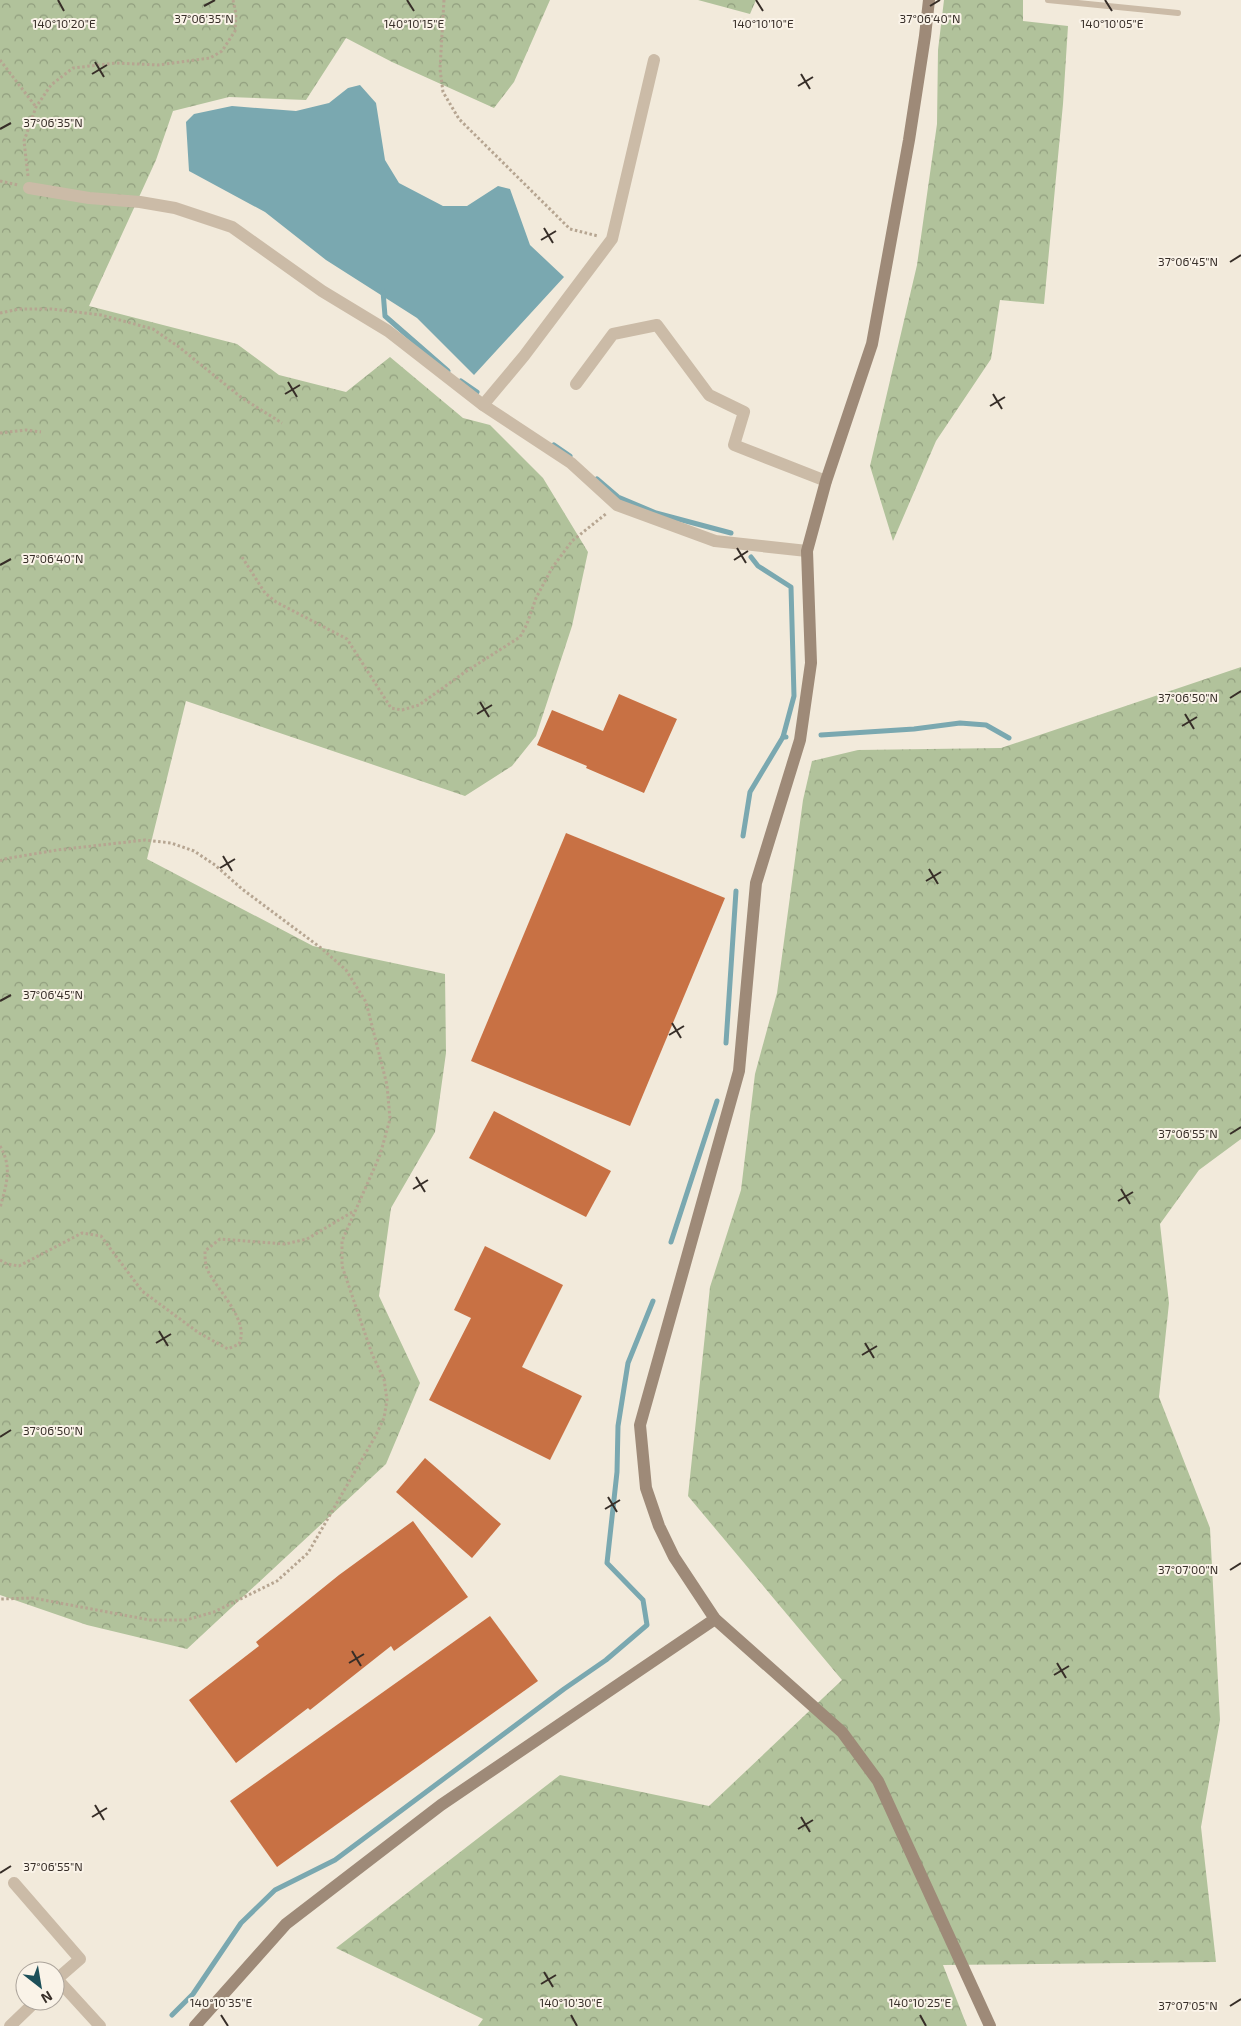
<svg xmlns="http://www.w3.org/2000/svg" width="1241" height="2026" font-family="'Exo 2',sans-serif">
	<defs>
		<pattern id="forest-crowns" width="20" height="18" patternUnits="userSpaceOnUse" patternTransform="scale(1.25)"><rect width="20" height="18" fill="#b1c29b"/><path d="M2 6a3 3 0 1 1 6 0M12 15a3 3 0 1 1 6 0" fill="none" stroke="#919e7e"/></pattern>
	</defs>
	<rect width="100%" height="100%" fill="#f2eadb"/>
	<g fill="url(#forest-crowns)">
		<path d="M0,0H550L514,82L494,108L392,62L346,38L306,100L229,97L173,111L156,160L89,306L237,344L279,375L346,392L390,357L463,418L490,425L543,478L588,552L572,626L536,736L512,766L465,796L186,701L147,859L313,946L445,974L446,1053L435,1132L391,1208L379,1296L420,1383L386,1464L187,1649L87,1625L0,1595Z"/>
		<path d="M698,0H756L750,14Z"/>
		<path d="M944,0H1023V21L1068,26L1063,104L1044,304L1000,300L991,359L936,441L893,541L870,466L917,265L937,124L938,50Z"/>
		<path d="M1241,667V1139L1199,1170L1160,1224L1169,1303L1159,1397L1210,1528L1220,1720L1201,1827L1216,1962L943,1965L967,2026H478L483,2019L336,1948L560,1775L709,1806L842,1680L688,1496L710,1287L741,1190L755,1074L777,993L803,800L812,761L858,750L1001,748Z"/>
	</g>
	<path fill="#7aa8b0" d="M360,85L376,103L385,160L399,183L443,206H467L498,186L510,189L530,245L564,277L474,375L417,318L326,260L265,212L189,171L186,122L194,114L232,106L296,111L329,103L348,88Z"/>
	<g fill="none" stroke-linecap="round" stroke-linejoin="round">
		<g stroke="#7aa8b0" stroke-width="5">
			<path d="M383,291L385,316L448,371"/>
			<path d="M461,381L477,392"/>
			<path d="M554,445L570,456"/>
			<path d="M597,479L618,497L656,513L731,533"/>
			<path d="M751,557L758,566L791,587L794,696L783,737"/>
			<path d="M821,735L914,729L960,723L986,725L1009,738"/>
			<path d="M743,836L750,792L783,737H786"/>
			<path d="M726,1043L736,891"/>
			<path d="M671,1242L717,1101"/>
			<path d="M172,2015L193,1994L241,1923L275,1890L335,1860L564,1689L606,1660L647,1625L643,1600L607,1563L617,1472L618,1426L628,1363L653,1301"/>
		</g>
	</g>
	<g fill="#c87144">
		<path d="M619,694L677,719L644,793L586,768L587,766L537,745L552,710L603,731Z"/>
		<path d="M566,833L725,898L630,1126L471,1061Z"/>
		<path d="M494,1111L611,1171L586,1217L469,1158Z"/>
		<path d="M485,1246L563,1285L522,1367L582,1396L550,1460L429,1400L471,1318L454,1310Z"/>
		<path d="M425,1458L501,1524L472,1558L396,1492Z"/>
		<path d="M413,1521L468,1597L394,1651L391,1646L310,1710L308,1708L236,1763L189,1700L259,1646L256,1642L339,1575Z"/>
		<path d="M490,1616L538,1681L277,1867L230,1801Z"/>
	</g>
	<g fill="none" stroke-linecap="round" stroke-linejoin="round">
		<g stroke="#b6a591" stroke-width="3" stroke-dasharray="2.5 2.5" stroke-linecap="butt">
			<path d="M444,0L440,69L443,92L459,119L570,229L598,236"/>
			<path d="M0,60L36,107"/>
			<path d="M28,176L24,141L36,107L51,85L73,68L116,63L158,65L210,58L222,51L235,31L236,14L233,0"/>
			<path d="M0,181L18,185"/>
			<path d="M0,313L19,309H52L101,315L153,329L179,347L242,398L282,423"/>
			<path d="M0,433L26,430L41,432"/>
			<path d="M242,557L265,593L276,602L347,639L391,708L402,710L419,705L465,672L520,637L527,624L536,598L552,568L572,541L607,513"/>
			<path d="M0,861L4,859L57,850L145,840L171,843L194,851L215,865L242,889L321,948L346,970L366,1002L387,1085L390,1119L380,1155L342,1241V1266L372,1354L384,1379L387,1400L384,1418L376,1435L308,1553L277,1581L214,1612L186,1620H150L33,1598L0,1599"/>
			<path d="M0,1146C13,1168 6,1185 0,1208"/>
			<path d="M0,1260L7,1264L19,1266L82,1233L101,1236L142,1291L199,1333L228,1349L239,1344C250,1321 218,1291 208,1271C205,1265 205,1258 205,1251L220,1239L285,1244L307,1239L354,1211"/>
		</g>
		<path stroke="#cbbba7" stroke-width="6" d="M1048,0L1178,13"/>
		<g stroke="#cbbba7" stroke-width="12">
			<path d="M29,188L89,198L140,202L175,208L232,227L322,291L388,331L483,405L571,463L617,505L715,541L807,551"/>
			<path d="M576,384L613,334L657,325L709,395L744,412L734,445L826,481"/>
			<path d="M483,405L524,356L612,239L654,60"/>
			<path d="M14,1883L80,1959L57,1979L100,2026"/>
			<path d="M10,2026L36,2001"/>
		</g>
		<g stroke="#9e8a78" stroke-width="12">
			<path d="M929,0L925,36L909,140L872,344L826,481L807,551L811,663L800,740L756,883L739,1071L640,1425L646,1488L659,1526L674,1557L715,1619L842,1732L878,1781L990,2026"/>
			<path d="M195,2026L286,1924L441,1805L715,1619"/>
		</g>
	</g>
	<path fill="none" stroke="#372e28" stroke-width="2" d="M58,0L64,11M407,0L414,11M756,0L763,11M1105,0L1112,11M204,6L215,0M930,6L940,0M95,62L104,77M92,74L107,65M801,74L810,89M798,86L813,77M0,129L11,123M544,228L553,243M541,240L556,231M1230,262L1241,255M288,382L297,397M285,394L300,385M993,394L1002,409M990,406L1005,397M737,548L746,563M734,560L748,551M0,565L11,559M1230,698L1241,691M480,702L489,717M477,714L492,705M1185,714L1194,729M1182,726L1197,717M223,856L232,871M220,868L235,859M929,869L938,884M926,881L941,872M0,1001L11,995M672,1023L681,1038M669,1035L684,1026M1230,1134L1241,1127M416,1177L425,1192M413,1189L428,1180M1121,1189L1130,1204M1118,1201L1133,1192M159,1331L168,1346M156,1343L171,1334M865,1343L874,1358M862,1355L877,1346M0,1437L11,1430M608,1497L617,1512M605,1509L620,1500M1230,1570L1241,1563M352,1651L361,1666M349,1663L364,1654M1057,1663L1066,1678M1054,1675L1069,1666M95,1805L104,1820M92,1817L107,1808M801,1817L810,1832M798,1829L813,1820M0,1873L11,1866M544,1972L553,1987M541,1984L556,1975M1230,2006L1241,1999M221,2015L228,2026M571,2015L577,2026M920,2015L926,2026"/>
	<g font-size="12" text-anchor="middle" fill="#372e28" stroke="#faf3e8" stroke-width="4" stroke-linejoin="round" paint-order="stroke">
		<text x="204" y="23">37°06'35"N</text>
		<text x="930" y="23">37°06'40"N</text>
		<text x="64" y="28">140°10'20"E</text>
		<text x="763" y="28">140°10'10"E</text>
		<text x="1112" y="28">140°10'05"E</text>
		<text x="414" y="28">140°10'15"E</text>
		<text x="53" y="127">37°06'35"N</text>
		<text x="1188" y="266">37°06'45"N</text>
		<text x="53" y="563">37°06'40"N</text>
		<text x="1188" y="702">37°06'50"N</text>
		<text x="53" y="999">37°06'45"N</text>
		<text x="1188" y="1138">37°06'55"N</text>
		<text x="53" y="1435">37°06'50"N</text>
		<text x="1188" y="1574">37°07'00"N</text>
		<text x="53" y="1871">37°06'55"N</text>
		<text x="221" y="2007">140°10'35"E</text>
		<text x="571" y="2007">140°10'30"E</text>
		<text x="920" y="2007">140°10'25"E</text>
		<text x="1188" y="2010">37°07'05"N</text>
	</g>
	<g transform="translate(40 1986) rotate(149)"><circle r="24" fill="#faf3e8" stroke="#aca49b"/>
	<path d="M0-4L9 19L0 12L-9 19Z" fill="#1c4f59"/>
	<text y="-8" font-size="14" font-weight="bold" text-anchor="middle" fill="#372e28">N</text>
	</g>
</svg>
